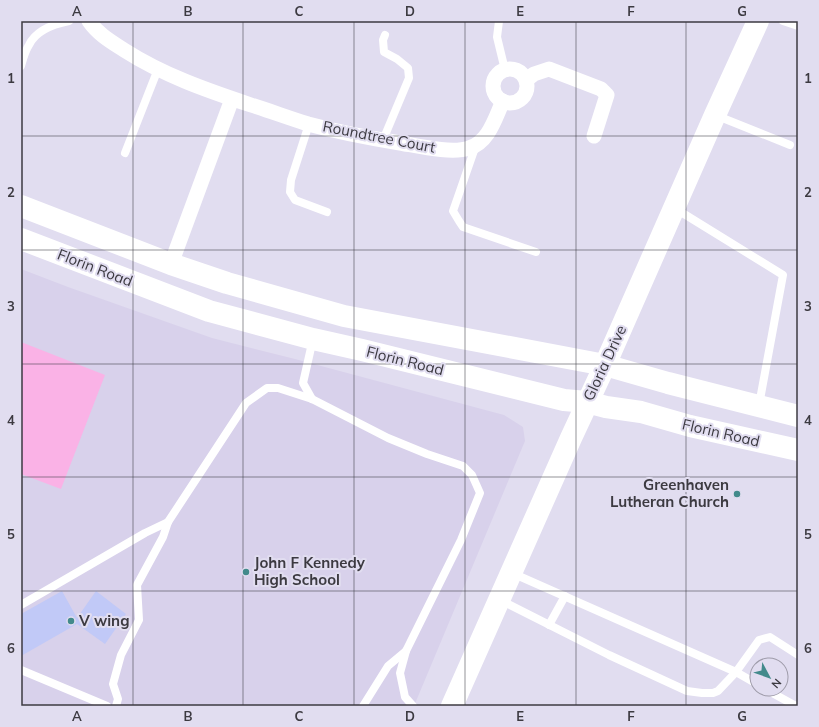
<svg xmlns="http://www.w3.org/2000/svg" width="819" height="727" font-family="Mulish,sans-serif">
	<rect width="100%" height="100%" fill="#e1ddf0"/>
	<path fill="#d8d1eb" d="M21,269L68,287L212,338L295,359L504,415L523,427L525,441L414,706H21Z"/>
	<path fill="#fab2e6" d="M21,342L105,375L61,489L21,474Z"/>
	<path fill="#c1c9f7" d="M62,591L77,618L96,591L126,614L105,644L77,624L21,656V614Z"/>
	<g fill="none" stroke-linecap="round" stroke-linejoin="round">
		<g stroke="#fff" stroke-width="8">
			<path d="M499,21L497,37L505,70"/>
			<path d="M783,21L798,26"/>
			<path d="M21,66C23,59 25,51 29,45C36,30 54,24 69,21"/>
			<path d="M715,115L790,145"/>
			<path d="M309,124L291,180L290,192L295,200L327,212"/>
			<path d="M383,140L409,78L408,68L397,59L384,52L383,40L385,35"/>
			<path d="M476,145L453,211L459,221L463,227L536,252"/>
			<path d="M125,153L158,69"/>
			<path d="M676,209L783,275L759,405"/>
			<path d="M312,399L303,383L313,339"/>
			<path d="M512,573L736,672L757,684"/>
			<path d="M500,600L609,655L687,691L702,693H713L718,691L736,672L759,640L770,637L798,655"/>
			<path d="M21,605L145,533L168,522"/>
			<path d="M549,625L565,596"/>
			<path d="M406,651L400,673L405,697L413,706"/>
			<path d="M21,670L107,706"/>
			<path d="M765,689L796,706"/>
			<path d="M116,706L118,699L113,684L121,655L139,620L137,585L163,537L168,522L246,403L267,388H278L312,399L388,438L427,454L463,466L472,475L480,493L461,540L406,651L388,666L363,706"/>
		</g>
		<g stroke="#fff" stroke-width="15">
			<path d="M89,21C98,34 110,41 124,50C163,75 206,90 251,105C270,111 289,118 308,124C338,132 369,138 400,143C418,146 452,154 469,148C489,142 495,118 503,101"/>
			<circle cx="510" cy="86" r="17"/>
			<path d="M526,80L534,74L549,69L601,89L607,95L594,136"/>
			<path d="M171,264L232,99"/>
		</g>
		<g stroke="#fff" stroke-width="22">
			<path d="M21,206L171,264L227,283L344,316L605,365L668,383L798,416"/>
			<path d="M21,239L209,311L313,339L362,350L564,400L587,402L606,407L641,412L690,426L798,450"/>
			<path d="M452,706L571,438L605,365L715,115L758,21"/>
		</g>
	</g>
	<path fill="none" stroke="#3c3a41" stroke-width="1" stroke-opacity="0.55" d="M133,21V706M243,21V706M354,21V706M465,21V706M576,21V706M686,21V706M21,136H798M21,250H798M21,364H798M21,477H798M21,591H798"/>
	<g fill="#428a8b" stroke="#e1ddf0" stroke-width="1.5">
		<circle cx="737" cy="494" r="4"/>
		<circle cx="246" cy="572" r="4"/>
		<circle cx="71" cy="621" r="4"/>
	</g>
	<g text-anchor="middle" stroke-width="4" stroke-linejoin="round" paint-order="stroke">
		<g font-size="15" fill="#3c3a41" stroke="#e1ddf0">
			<text transform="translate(379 137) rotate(11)" y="5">Roundtree Court</text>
			<text transform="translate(95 268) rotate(21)" y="5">Florin Road</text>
			<text transform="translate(405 361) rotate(14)" y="5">Florin Road</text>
			<text transform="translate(605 363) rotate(-65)" y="5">Gloria Drive</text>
			<text transform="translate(721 433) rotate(13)" y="5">Florin Road</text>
		</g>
		<g font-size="15" font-weight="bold" fill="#3c3a41" stroke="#e1ddf0" text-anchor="start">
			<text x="729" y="490" text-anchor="end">Greenhaven<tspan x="729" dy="17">Lutheran Church</tspan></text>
			<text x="254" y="568">John F Kennedy<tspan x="254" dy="17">High School</tspan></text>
			<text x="79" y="626">V wing</text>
		</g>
	</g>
	<rect width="819" height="727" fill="none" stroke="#e1ddf0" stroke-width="44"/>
	<g transform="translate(769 677) rotate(131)"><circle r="19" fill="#e1ddf0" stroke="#9f9caa"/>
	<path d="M0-3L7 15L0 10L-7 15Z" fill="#428a8b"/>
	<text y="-6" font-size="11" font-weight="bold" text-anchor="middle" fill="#3c3a41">N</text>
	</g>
	<rect x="22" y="22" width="775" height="683" fill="none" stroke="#3c3a41" stroke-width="1.5"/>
	<g font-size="13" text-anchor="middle" font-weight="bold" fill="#3c3a41">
		<text x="77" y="16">A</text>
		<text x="188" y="16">B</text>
		<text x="299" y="16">C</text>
		<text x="410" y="16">D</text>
		<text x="520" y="16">E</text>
		<text x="631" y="16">F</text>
		<text x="742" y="16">G</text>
		<text x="11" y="83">1</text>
		<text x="808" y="83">1</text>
		<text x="11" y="197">2</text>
		<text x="808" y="197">2</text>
		<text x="11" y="311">3</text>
		<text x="808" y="311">3</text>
		<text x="11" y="425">4</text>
		<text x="808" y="425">4</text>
		<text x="11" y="539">5</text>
		<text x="808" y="539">5</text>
		<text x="11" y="653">6</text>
		<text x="808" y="653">6</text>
		<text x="77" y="721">A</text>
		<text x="188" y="721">B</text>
		<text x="299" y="721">C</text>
		<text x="410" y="721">D</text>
		<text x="520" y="721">E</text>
		<text x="631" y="721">F</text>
		<text x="742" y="721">G</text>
	</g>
</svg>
